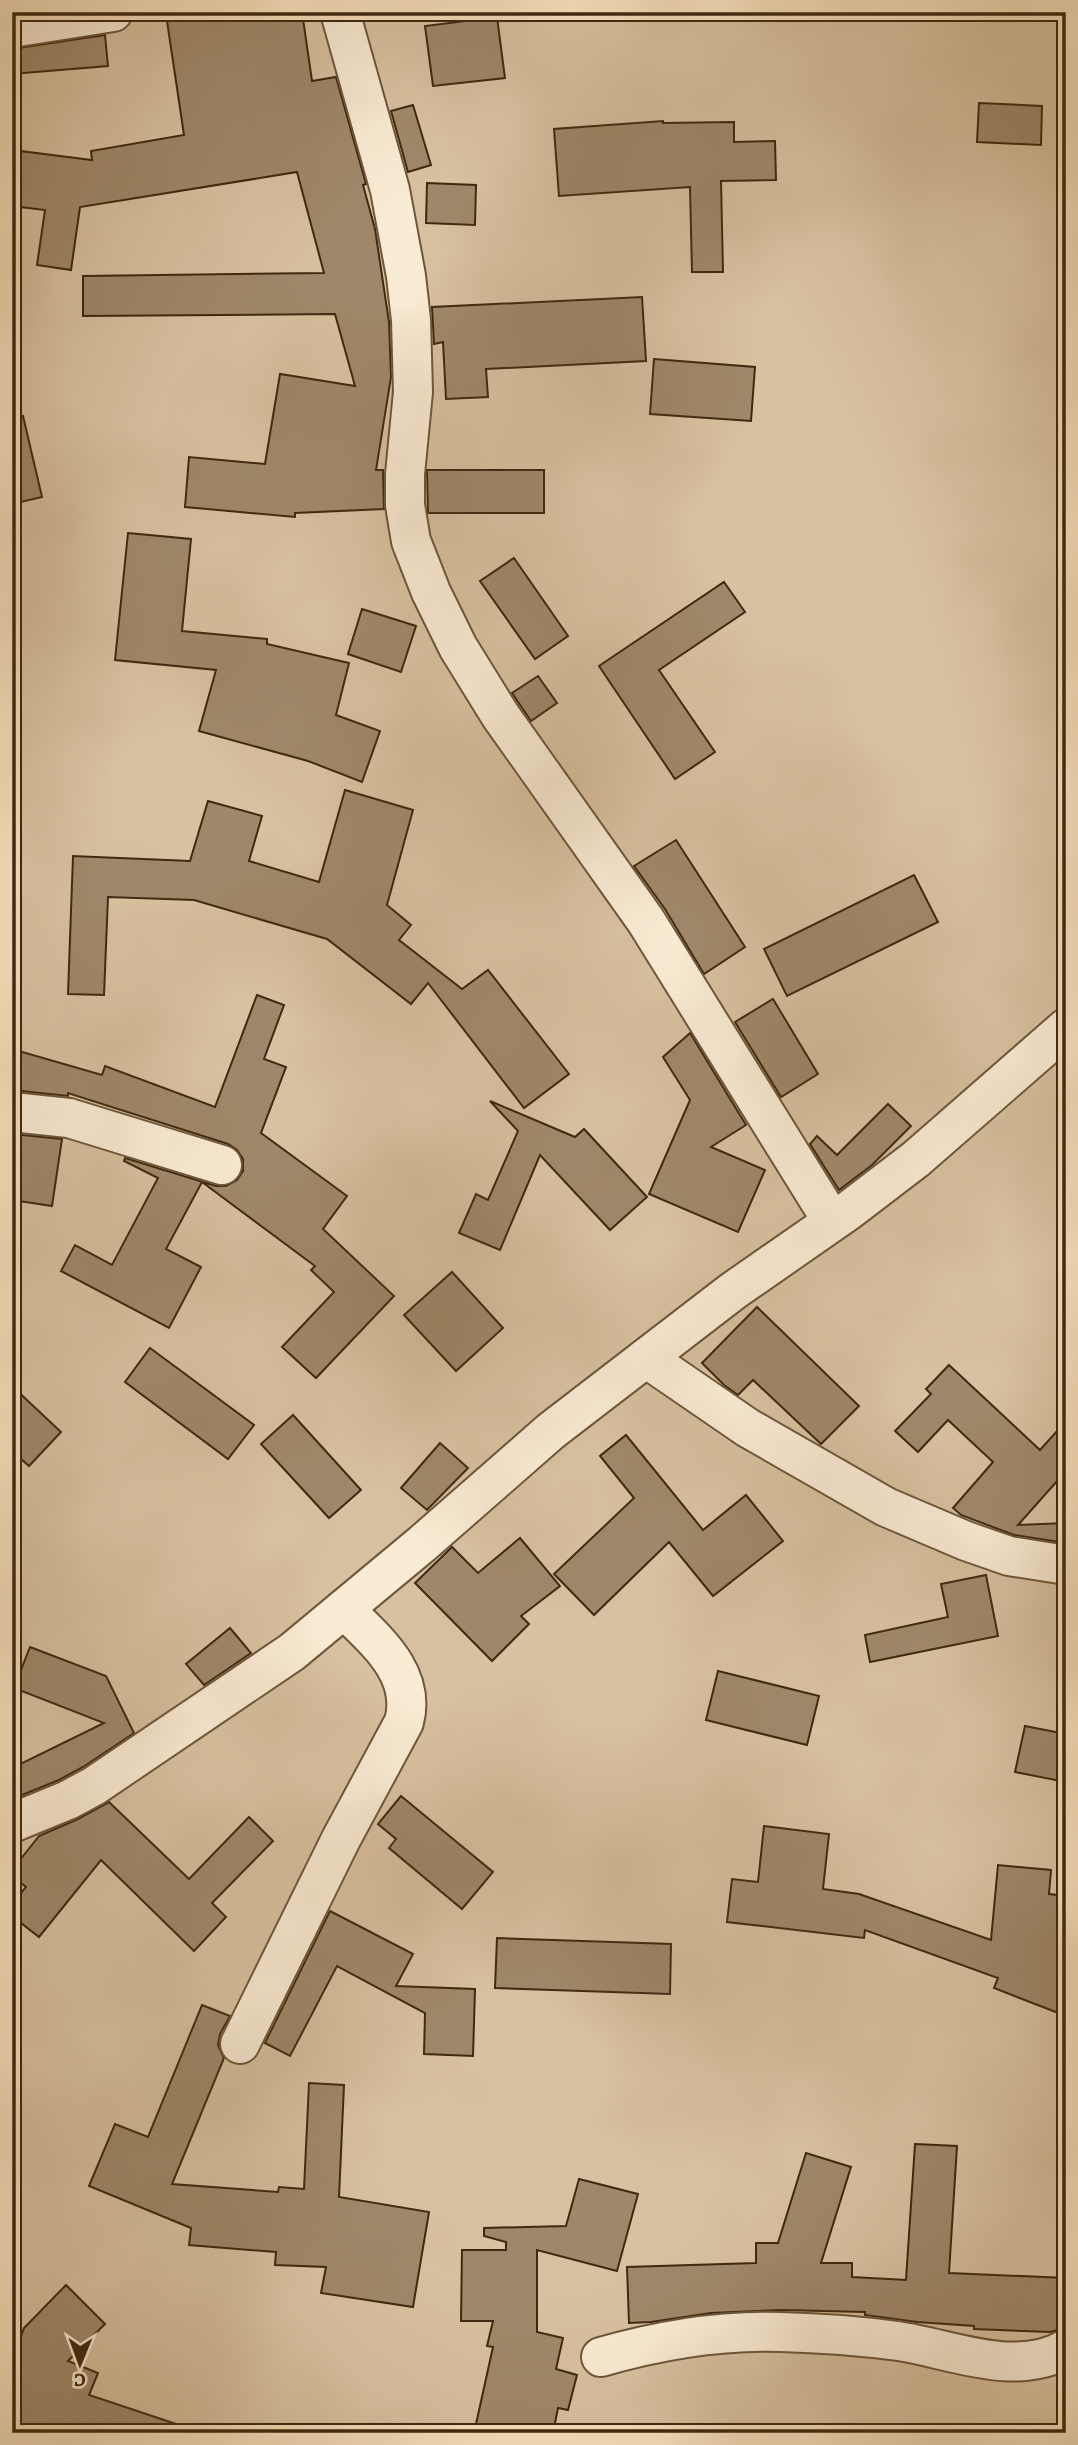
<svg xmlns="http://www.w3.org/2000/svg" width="1078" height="2445" font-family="Alegreya,serif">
	<rect width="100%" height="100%" fill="#f7e0bd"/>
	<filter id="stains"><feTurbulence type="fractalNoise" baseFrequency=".00286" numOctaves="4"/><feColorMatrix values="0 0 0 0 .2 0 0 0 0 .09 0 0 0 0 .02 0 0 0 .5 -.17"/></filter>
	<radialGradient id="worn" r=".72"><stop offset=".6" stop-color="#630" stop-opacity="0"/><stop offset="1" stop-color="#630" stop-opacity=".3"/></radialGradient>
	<rect fill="#d8c1a0" stroke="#8c7558" stroke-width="2" x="12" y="12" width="1054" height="2421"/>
	<g fill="#9f886a" stroke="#3f2910" stroke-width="2">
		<path d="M228,12H302L312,81L336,77L366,184L363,185L375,229L389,322L391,377L376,470H383L384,509L295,513V517L185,507L189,457L265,464L280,374L355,386L335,314L83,316V276L324,273L297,172L80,207L71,270L37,265L45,210L12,206V150L92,160L91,151L184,135L167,21Z"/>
		<path d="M497,17L505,78L433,86L425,26Z"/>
		<path d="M105,35L108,66L12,74V49Z"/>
		<path d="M979,103L1042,106L1041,145L977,142Z"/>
		<path d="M413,105L431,165L408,172L391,111Z"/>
		<path d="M663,121V123L734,122V142L775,141L776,180L721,181L723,272H692L690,187L559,196L554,129Z"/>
		<path d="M427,183L476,185L475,225L426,223Z"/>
		<path d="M642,297L646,361L486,369L488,397L446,399L443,342L434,344L432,307Z"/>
		<path d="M654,359L755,367L751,421L650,414Z"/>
		<path d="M23,416L42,497L12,504V418Z"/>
		<path d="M427,470H544V513H428Z"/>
		<path d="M128,533L191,539L182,631L267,639V644L349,663L336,715L380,731L362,782L308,761L199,731L216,670L115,660Z"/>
		<path d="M514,558L568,636L535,659L480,581Z"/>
		<path d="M724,582L745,612L659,670L715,752L675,779L599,666Z"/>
		<path d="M362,609L416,626L401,672L348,654Z"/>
		<path d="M538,676L557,703L531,721L512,693Z"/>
		<path d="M345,790L413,810L387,905L411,925L399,940L462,989L488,970L569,1074L524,1108L428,983L411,1004L327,939L194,900L108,897L104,995L68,994L73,856L190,861L208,801L262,816L249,861L319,882Z"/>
		<path d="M676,840L745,947L704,974L665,909L634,866Z"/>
		<path d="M914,875L938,922L787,996L764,949Z"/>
		<path d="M257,995L284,1005L264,1059L286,1067L261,1133L347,1196L323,1229L394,1296L316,1378L282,1347L334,1292L311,1270L315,1266L202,1182L166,1249L201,1267L169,1328L61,1271L75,1245L112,1265L158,1178L124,1161L125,1158L216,1186H226L237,1180L243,1171V1159L237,1150L228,1144L68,1093V1096L12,1090V1049L102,1075L105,1066L215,1107Z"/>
		<path d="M773,999L818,1074L781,1097L735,1022Z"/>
		<path d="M690,1033L746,1125L711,1147L765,1170L738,1232L649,1194L690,1100L663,1057Z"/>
		<path d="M490,1101L575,1137L584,1129L647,1197L610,1230L540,1155L500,1250L459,1233L476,1194L488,1200L518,1131Z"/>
		<path d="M888,1104L911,1126L872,1165L839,1190L810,1144L817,1136L837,1155Z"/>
		<path d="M12,1134L62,1139L52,1206L12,1200Z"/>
		<path d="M452,1272L503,1328L456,1371L404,1315Z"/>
		<path d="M757,1307L859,1406L821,1444L753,1380L738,1395L724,1385L702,1363Z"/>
		<path d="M150,1348L254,1425L228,1459L125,1382Z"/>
		<path d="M949,1365L1040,1450L1066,1421V1471L1018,1525L1066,1523V1543L1014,1535L961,1515L953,1508L993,1462L948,1420L918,1452L895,1431L931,1394L926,1389Z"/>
		<path d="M12,1386L61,1432L29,1466L12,1451Z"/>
		<path d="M293,1415L361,1490L329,1518L261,1444Z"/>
		<path d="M626,1435L703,1530L746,1495L783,1541L713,1596L669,1542L594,1615L554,1574L634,1498L600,1456Z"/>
		<path d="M440,1443L468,1468L427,1510L401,1488Z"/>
		<path d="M520,1538L560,1586L521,1616L529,1624L492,1661L415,1583L452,1547L478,1573Z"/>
		<path d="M986,1575L998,1636L870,1662L865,1635L948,1617L941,1584Z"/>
		<path d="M230,1628L251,1653L204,1685L186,1664Z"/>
		<path d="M30,1647L106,1676L134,1733L83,1767L59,1780L12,1799V1768L104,1723L14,1688Z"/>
		<path d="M718,1671L819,1696L807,1745L706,1720Z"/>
		<path d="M1025,1726L1066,1734V1782L1015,1772Z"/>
		<path d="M401,1796L493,1872L462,1909L389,1848L396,1839L378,1824Z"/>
		<path d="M109,1802L189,1879L249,1817L273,1841L212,1903L226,1917L194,1951L101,1860L39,1937L12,1916V1904L26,1887L12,1876V1870L39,1836L78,1819Z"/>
		<path d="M764,1826L829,1834L823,1889L859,1894L991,1940L998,1865L1051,1870L1049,1894L1066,1896V2016L994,1988L998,1978L865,1930L864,1938L727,1922L732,1879L758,1882Z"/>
		<path d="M330,1911L413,1954L396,1986L475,1989L473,2056L424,2054L425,2013L337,1966L290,2056L265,2043Z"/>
		<path d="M497,1938L671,1944L670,1994L495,1988Z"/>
		<path d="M202,2005L230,2016L220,2034L218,2045L224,2058L172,2184L278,2192L279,2187L304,2189L309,2083L344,2085L339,2197L429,2212L413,2307L321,2293L326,2267L275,2265L276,2252L189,2245L191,2228L89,2186L115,2124L148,2137Z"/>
		<path d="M915,2144L957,2146L949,2273L1066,2278V2328L1050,2332L974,2329V2326L917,2322L865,2315V2312L781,2310L711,2313L651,2322L629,2323L627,2267L756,2263V2243H778L806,2153L851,2167L821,2263H852V2277L906,2280Z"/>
		<path d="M579,2179L638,2194L617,2271L537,2250V2332L563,2338L556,2369L577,2375L568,2410L558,2408L553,2433H474L493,2347L487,2346L493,2321H461L462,2250H506V2242L484,2236V2228L566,2226Z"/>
		<path d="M66,2285L105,2324L68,2361L98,2373L89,2395L188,2428L187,2433H12V2361L24,2328Z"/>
	</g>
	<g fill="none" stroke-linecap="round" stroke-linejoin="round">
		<defs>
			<g id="minor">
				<path d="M340,12L390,190L406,276L411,320L413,392L405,474V505L411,541L431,592L458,647L500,715L646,921L832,1221"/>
				<path d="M12,28L113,12"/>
				<path d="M12,1112L69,1118L222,1165"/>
				<path d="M646,1358L748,1428L886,1507L966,1541L1009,1556L1066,1565"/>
				<path d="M12,1823L68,1800L94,1786L292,1652L422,1544L551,1431L733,1291L848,1211L916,1159L1066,1028"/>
				<path d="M240,2044L341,1839L404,1722C417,1673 375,1640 344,1609"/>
				<path d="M601,2357C660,2340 720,2330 781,2332C819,2333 860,2336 898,2341C952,2349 1014,2378 1066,2349"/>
			</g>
		</defs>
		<use href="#minor" stroke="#6d573b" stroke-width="42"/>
		<use href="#minor" stroke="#faebd4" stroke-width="38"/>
	</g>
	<rect width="1078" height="2445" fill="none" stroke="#f7e0bd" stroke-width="42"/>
	<rect x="14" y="14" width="1050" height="2417" fill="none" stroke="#3f2910" stroke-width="3.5"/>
	<rect x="21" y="21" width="1036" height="2403" fill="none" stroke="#3f2910" stroke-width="2"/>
	<g transform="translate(80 2364) rotate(181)" stroke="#faebd4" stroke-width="5" paint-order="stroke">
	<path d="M0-5L12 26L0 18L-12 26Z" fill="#3f2910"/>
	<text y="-10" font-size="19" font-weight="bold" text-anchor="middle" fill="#3f2910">С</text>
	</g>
	<rect width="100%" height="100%" filter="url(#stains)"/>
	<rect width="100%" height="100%" fill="url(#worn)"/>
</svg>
